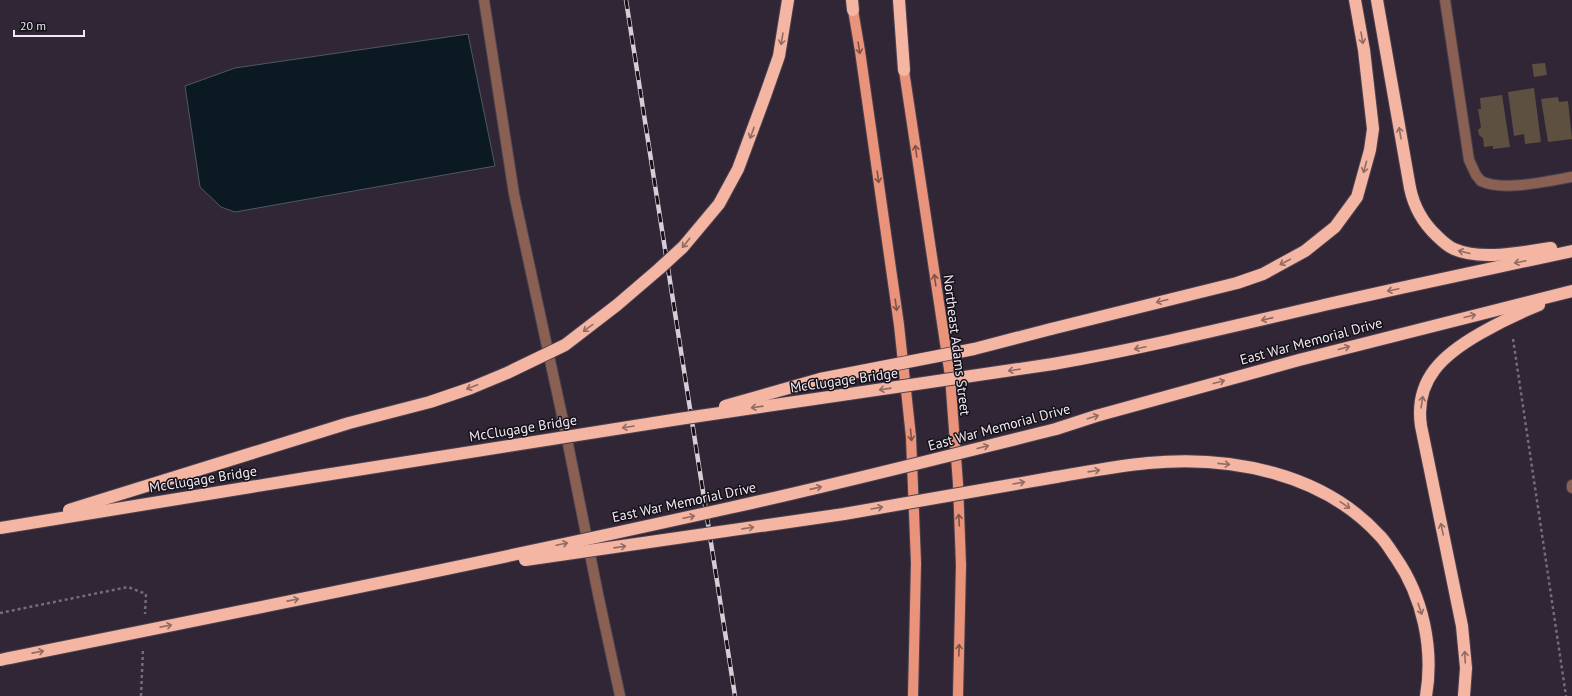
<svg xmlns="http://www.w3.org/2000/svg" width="1572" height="696" font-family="'PT Sans',sans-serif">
	<rect width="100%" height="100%" fill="#302635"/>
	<path fill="#0b1a22" stroke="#505861" d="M468,34L495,166L235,212L221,207L200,187L185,86L235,68Z"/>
	<g fill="#5e5040">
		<path d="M1545,63L1547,75L1534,77L1532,64Z"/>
		<path d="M1534,88L1541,142L1525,144L1524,134L1514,136L1508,92Z"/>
		<path d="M1502,95L1510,147L1493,149V146L1484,147L1483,138L1479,135L1478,130L1481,127L1478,109H1481L1480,98Z"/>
		<path d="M1558,97L1559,102L1568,101L1572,139L1548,142L1541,99Z"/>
	</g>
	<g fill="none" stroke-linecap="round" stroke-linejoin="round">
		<defs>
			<g id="lane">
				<path d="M484,0L514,194L566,434L598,594L620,696"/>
				<path d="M1445,0L1469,160L1476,175L1481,181"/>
				<path d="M1572,485V488"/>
			</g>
			<path id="street" d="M1481,181C1503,192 1548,181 1572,177"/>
			<g id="primary">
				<path d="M852,4L860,51L899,325L911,437L916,563L913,696"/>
				<path d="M903,64L950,376L958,484L961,565L958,696"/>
			</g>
			<g id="highway">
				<path d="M852,0L853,10"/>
				<path d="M899,0L904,70"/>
				<path d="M1377,0L1410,188C1414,207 1423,223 1437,236C1442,241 1447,246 1454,249C1481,261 1522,252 1551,248"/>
				<path d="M765,96L779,56L788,0"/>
				<path d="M1051,329L1237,283L1263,274L1305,251L1335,227L1357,197L1370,150L1373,129L1364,50L1355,0"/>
				<path d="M1053,364C1144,348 1234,326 1324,305C1407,286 1489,269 1572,251"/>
				<path d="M1056,429L1096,416L1299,360L1572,291"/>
				<path d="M1056,477C1086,472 1117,466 1148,463C1230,455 1323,473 1380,536C1386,542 1391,551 1396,558C1423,597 1434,649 1426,696"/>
				<path d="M1464,696L1466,668L1462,626L1421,426C1414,379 1444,354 1481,333C1500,322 1519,313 1539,305"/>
			</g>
		</defs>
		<use href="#lane" stroke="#4b4150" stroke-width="12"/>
		<use href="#street" stroke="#4b4150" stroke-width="12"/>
		<use href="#primary" stroke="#4b4150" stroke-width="12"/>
		<use href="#highway" stroke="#4b4150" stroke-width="14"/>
		<g stroke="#756c79" stroke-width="2.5" stroke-dasharray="3 3" stroke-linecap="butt">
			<path d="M1513,339L1566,696"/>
			<path d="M0,613L128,587L146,594L145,614"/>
			<path d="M141,696L143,649"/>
		</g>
		<use href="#lane" stroke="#8a6053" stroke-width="10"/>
		<use href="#street" stroke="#8a6053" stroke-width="10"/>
		<use href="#primary" stroke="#e9937a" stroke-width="10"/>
		<use href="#highway" stroke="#f4b5a2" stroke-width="12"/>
		<defs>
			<path id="rail" d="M626,0L735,696"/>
		</defs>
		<use href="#rail" stroke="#d5cdd8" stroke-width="4.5"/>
		<use href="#rail" stroke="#151118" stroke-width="3" stroke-dasharray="9" stroke-linecap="butt"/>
		<defs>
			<g id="highway-bridge">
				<path d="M725,406L820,379L974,349L1051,329"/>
				<path d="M69,510L349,423L430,402L471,388L507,373L565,345L617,305L659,269L683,247L719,204L738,169L765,96"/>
				<path d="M0,528L306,478L679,419L1053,364"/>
				<path d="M525,560L844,514L1056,477"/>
				<path d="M0,660C243,611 487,562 729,508C839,484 947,456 1056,429"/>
			</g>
		</defs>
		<use href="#highway-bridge" stroke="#4b4150" stroke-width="14" stroke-linecap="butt"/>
		<use href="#highway-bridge" stroke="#f4b5a2" stroke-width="12"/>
	</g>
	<defs><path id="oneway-shaft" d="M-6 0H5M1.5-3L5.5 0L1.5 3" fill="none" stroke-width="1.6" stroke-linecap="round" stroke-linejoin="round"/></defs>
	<g stroke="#906b64">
		<use href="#oneway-shaft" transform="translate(1362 38) rotate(80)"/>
		<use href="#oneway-shaft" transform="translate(782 39) rotate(99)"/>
		<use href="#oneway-shaft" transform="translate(752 133) rotate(110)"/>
		<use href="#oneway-shaft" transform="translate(1400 133) rotate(-100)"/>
		<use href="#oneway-shaft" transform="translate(1365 167) rotate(105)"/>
		<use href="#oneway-shaft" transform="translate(686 243) rotate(129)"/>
		<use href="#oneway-shaft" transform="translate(1464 252) rotate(-166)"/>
		<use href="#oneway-shaft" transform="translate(1285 262) rotate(152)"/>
		<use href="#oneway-shaft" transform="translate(1520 262) rotate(168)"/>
		<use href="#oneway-shaft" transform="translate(1393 290) rotate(168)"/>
		<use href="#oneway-shaft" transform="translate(1162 301) rotate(166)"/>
		<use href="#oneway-shaft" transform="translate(1470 316) rotate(-14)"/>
		<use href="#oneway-shaft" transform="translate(1267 319) rotate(167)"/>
		<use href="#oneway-shaft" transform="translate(588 328) rotate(144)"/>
		<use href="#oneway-shaft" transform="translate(1140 348) rotate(168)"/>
		<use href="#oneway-shaft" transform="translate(1344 348) rotate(-15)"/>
		<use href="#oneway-shaft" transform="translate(1014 370) rotate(172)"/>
		<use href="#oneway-shaft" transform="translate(1219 382) rotate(-15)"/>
		<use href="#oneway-shaft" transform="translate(472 387) rotate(159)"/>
		<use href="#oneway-shaft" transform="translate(885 389) rotate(172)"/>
		<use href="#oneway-shaft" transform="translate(1422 402) rotate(-81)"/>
		<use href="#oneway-shaft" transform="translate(757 407) rotate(172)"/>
		<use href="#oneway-shaft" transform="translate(1093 417) rotate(-17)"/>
		<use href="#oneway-shaft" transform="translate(628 427) rotate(171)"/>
		<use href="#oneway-shaft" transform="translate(983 447) rotate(-14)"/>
		<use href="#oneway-shaft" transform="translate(1224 464) rotate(6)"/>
		<use href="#oneway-shaft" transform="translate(1094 471) rotate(-8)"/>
		<use href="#oneway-shaft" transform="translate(1019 483) rotate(-10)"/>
		<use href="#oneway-shaft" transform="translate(816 488) rotate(-13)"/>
		<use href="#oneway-shaft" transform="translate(1345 505) rotate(34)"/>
		<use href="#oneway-shaft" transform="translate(877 508) rotate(-10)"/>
		<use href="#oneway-shaft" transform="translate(689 517) rotate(-12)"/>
		<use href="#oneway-shaft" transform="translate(748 528) rotate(-8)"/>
		<use href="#oneway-shaft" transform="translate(1442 529) rotate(-102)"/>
		<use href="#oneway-shaft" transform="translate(562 544) rotate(-12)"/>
		<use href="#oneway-shaft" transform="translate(620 547) rotate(-8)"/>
		<use href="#oneway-shaft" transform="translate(293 600) rotate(-11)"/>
		<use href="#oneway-shaft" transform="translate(1420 609) rotate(71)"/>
		<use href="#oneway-shaft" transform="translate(166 626) rotate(-11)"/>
		<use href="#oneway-shaft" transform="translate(38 652) rotate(-11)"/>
		<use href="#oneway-shaft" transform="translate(1465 657) rotate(-93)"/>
	</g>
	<g stroke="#7f5249">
		<use href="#oneway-shaft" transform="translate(859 48) rotate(81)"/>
		<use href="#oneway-shaft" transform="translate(916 151) rotate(-98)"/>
		<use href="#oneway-shaft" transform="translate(878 177) rotate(82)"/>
		<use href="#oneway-shaft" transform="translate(935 280) rotate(-98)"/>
		<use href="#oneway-shaft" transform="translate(896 305) rotate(82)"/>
		<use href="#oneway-shaft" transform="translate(911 435) rotate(85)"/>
		<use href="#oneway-shaft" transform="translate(959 520) rotate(-93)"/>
		<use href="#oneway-shaft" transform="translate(959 650) rotate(-88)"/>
	</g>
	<g text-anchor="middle" stroke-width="3" stroke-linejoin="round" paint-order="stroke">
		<g font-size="14" fill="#f0e9f3" stroke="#151118">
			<text transform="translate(1311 341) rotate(-15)" y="5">East War Memorial Drive</text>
			<text transform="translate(957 345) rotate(83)" y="5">Northeast Adams Street</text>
			<text transform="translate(844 380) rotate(-8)" y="5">McClugage Bridge</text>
			<text transform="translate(999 427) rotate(-15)" y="5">East War Memorial Drive</text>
			<text transform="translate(523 428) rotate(-9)" y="5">McClugage Bridge</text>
			<text transform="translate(203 479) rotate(-9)" y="5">McClugage Bridge</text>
			<text transform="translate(684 502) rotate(-12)" y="5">East War Memorial Drive</text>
		</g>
	</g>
	<path d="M14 30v6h70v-6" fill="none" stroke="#f0e9f3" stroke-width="2"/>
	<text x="20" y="30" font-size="12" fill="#f0e9f3" stroke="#151118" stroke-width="3" paint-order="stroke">20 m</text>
</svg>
